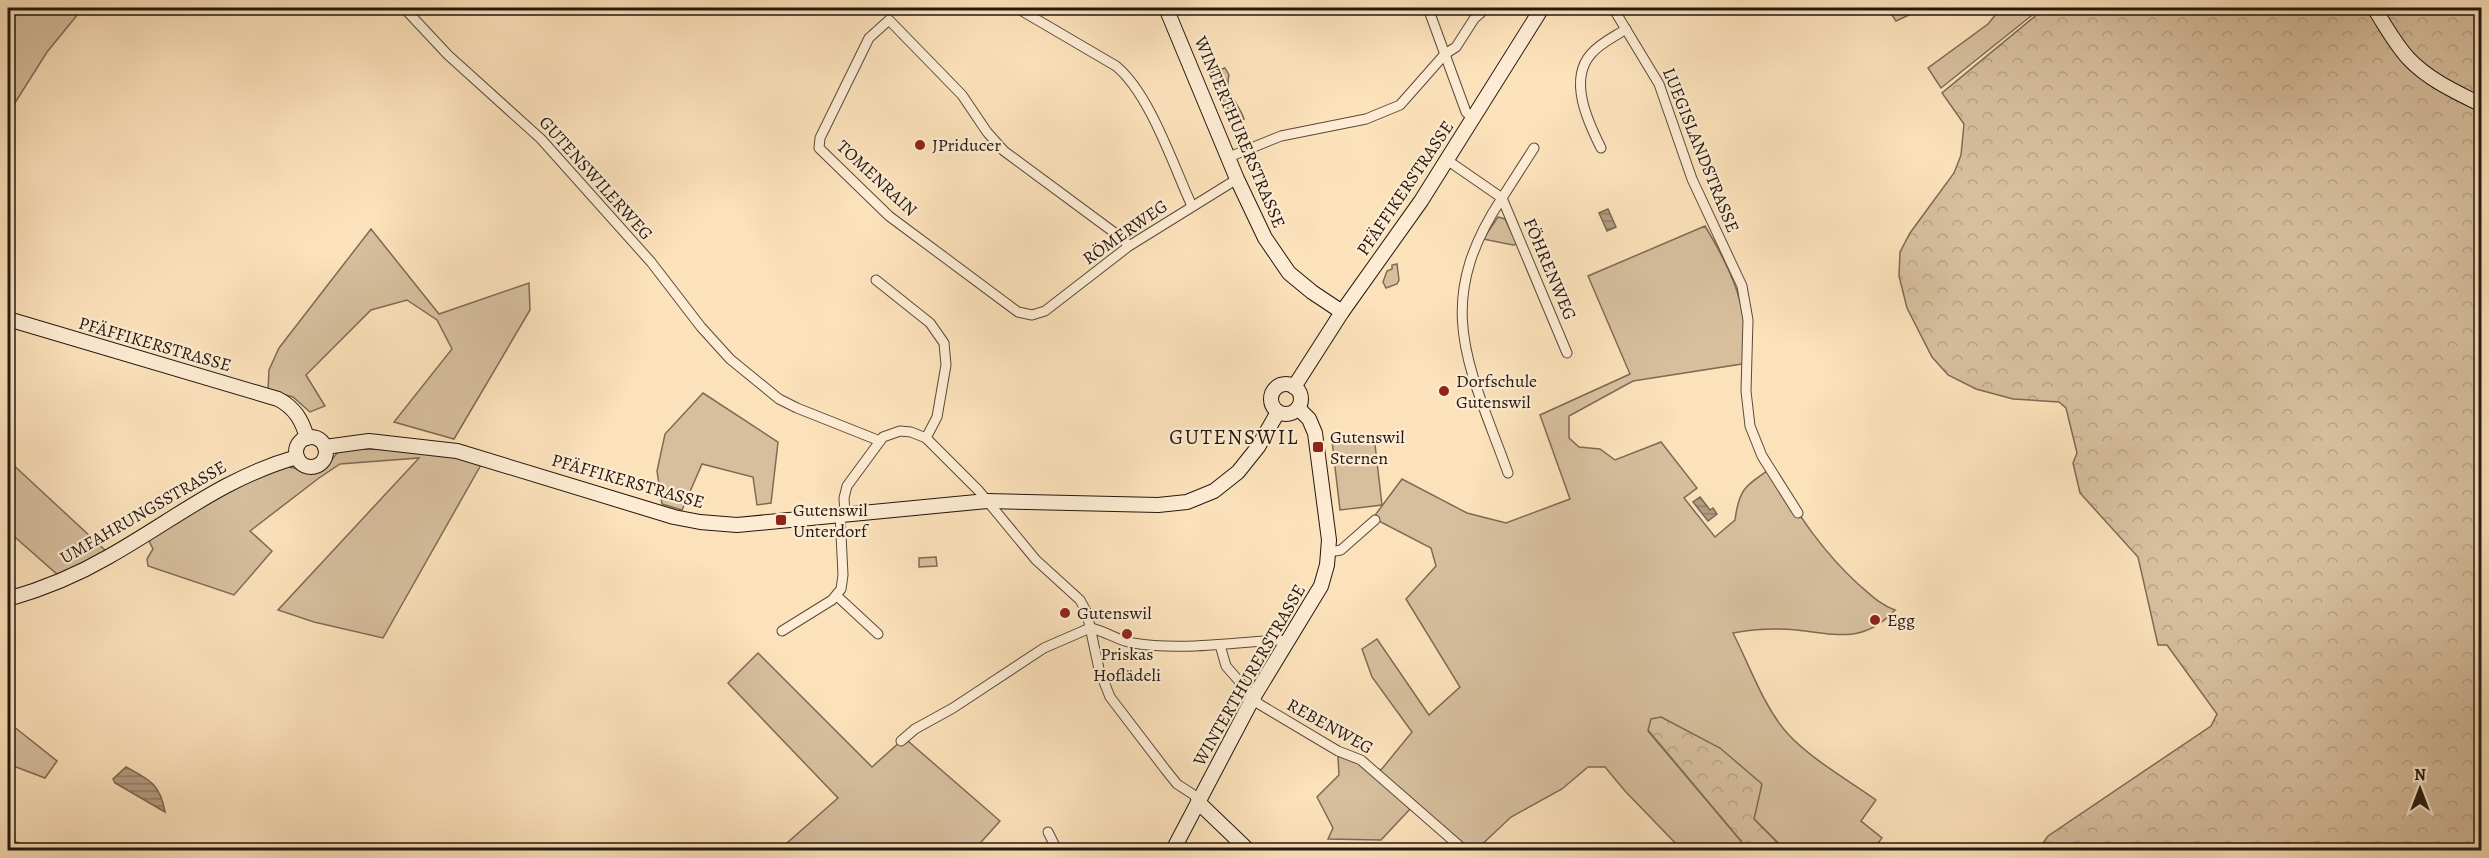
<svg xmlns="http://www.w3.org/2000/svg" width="2489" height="858" font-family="Alegreya,serif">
	<defs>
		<pattern id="forest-crowns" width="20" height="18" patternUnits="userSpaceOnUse" patternTransform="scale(1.5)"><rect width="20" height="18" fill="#d7bf9e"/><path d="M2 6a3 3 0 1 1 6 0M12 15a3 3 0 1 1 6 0" fill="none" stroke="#b8a387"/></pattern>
		<pattern id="water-rules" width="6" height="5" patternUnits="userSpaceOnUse" patternTransform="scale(1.5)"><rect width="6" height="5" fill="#b29d81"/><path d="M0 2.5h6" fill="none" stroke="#907f68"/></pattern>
	</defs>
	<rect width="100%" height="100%" fill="#fce2bb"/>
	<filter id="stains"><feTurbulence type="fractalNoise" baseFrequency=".00333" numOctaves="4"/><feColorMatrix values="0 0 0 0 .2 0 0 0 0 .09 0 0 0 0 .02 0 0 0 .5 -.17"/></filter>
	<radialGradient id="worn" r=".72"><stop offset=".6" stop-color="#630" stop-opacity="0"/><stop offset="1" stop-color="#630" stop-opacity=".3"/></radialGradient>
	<g fill="#d7bf9e" stroke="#7d6b56" stroke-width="1.5">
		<path d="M8,8H83L47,52L8,114Z"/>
		<path d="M1887,8H1924L1896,21Z"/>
		<path d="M2001,8H2041L1941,88L1928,68L1988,24Z"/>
		<path d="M1225,68L1229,75C1224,94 1239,103 1244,119L1236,122L1216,89L1210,73Z"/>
		<path d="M1498,217L1505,219L1517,244L1513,245L1483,239Z"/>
		<path d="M1705,226C1732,270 1749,310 1748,363L1633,381L1569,416V438L1579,447L1600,449L1615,460L1661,442L1697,488L1684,498L1715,537L1735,520C1739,489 1745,486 1770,469C1798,513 1819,548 1858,584C1870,594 1880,605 1895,610C1865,643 1837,635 1797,630C1776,628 1753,629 1733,633C1749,664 1764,708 1788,734C1811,759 1848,780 1876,800L1861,821L1882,838L1873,850L1789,849L1779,844L1754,819L1648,731L1741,841L1745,850H1682L1625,791L1605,767H1588L1562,789L1511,817L1476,850H1468L1411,808L1381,840L1328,839L1333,828L1317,797L1339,775L1338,756L1381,770L1412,732L1372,677L1362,649L1377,639L1429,715L1460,687L1406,599L1436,566L1431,548L1373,518L1402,479L1467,513L1506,523L1570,499L1540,415L1630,374L1588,276Z"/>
		<path d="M371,229L439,314L529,283L530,310L454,439L394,422L452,349L437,320L407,300L371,310L306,375L325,406L310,412L293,397L268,390L269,370L279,348Z"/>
		<path d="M1397,264L1399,280L1397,284L1386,288L1383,282L1387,271L1392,269V265Z"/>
		<path d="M703,393L778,442L771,503L757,505L753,477L702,464L682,510L662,504L657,471L665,434Z"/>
		<path d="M1374,436L1382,505L1340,510L1332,441Z"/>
		<path d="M352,449L424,450L482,463L383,638L314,622L278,610L419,458L340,464L319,478L250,531L272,551L234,595L148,566L147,559L153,549L148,539L222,492L283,467C292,467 295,468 302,471C320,479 329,462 339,451Z"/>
		<path d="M8,460L106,551L58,575L8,531Z"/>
		<path d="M936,557L937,566L919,567V558Z"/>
		<path d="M758,653L872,767L901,741L909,742L1000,821L974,850H779L838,798L728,683Z"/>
		<path d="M8,722L57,761L45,778L8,764Z"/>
		<path d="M8,839L38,850H8Z"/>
	</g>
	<g fill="url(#forest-crowns)" stroke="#7d6b56" stroke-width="1.5">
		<path d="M2045,8H2481V850H2038L2048,836L2211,726L2217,714L2167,645H2158L2138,557L2080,493L2073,463L2077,453L2066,408L2059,402L2013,399L1976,389L1948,375L1932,357L1907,308L1899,276L1900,252L1910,233L1954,173L1961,155L1964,124L1942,93Z"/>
		<path d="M1661,717L1720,748L1762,784L1754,819L1779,844L1793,850H1745L1741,841L1648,730L1651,719Z"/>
	</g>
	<g fill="url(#water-rules)" stroke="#796753" stroke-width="1.5">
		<path d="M1608,209L1616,227L1607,231L1599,213Z"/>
		<path d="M1700,497L1710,510L1713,508L1717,514L1708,521L1693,502Z"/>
		<path d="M126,767C150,780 160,784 165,812L115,783L113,779Z"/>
	</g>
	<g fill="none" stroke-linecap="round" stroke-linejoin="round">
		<defs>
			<g id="street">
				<path d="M404,8L448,55L541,139L651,262L701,327L730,359L779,399L797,408L880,441"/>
				<path d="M1017,8L1116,66C1150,94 1173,165 1192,206"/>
				<path d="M1428,8L1466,112L1473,119"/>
				<path d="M1613,8L1659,84L1692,179L1742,286L1748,320L1746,391L1750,426L1762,456L1798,513"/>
				<path d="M1534,148L1502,198L1567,353"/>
				<path d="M1601,148C1588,122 1568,80 1591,54C1600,43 1614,37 1626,29"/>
				<path d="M1229,157L1281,136L1366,119L1400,105L1445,54L1456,47L1474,19L1486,8"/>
				<path d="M1447,160L1502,198C1431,305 1469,365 1508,473"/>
				<path d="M1129,246L1123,239L1004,151L987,132L962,95L889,20L869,38L820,138L819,148L889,216L1018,312L1032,315L1045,311L1129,246L1237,179"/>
				<path d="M876,280L930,323L944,343L946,365L937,417L926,438"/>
				<path d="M845,514L844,498L847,486L883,437L900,431L911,432L926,438L979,491L1036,560L1080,600L1087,613L1099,669L1110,697L1165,769L1177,784L1194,795L1198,802"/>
				<path d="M1329,552L1341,550L1375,520"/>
				<path d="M837,596L878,634"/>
				<path d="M1090,628C1106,631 1118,641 1133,643C1182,651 1232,642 1281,640L1288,642"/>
				<path d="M782,631L832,600L841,589L843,575L840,514"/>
				<path d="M1220,645L1226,666L1259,704L1338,751L1361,760L1464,850"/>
				<path d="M901,741L915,729L953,708L1044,648L1090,628"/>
				<path d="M1048,832L1057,850"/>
			</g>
			<g id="secondary">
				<path d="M1166,8L1237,179L1265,238L1289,273L1312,292L1342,312"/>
				<path d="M2374,8C2385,25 2395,44 2409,59C2429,80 2456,92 2482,105"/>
				<path d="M8,319L278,399C295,408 302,420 307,438"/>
				<circle cx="1286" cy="399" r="15"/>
				<path d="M1294,387L1342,312L1421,201L1542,8"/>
				<circle cx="311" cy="452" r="15"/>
				<path d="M325,447L369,441L457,451L674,517L700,522L737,525L987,501L1158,505L1187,502L1214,491L1238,472L1258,447L1278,412"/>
				<path d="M8,599C43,589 77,575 108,557C174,520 223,478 297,457"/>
				<path d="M1198,802L1248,850"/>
				<path d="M1173,850L1253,698L1321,586L1327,565L1329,540L1315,433L1309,419L1298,408"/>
			</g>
		</defs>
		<use href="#street" stroke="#594a3a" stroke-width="11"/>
		<use href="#secondary" stroke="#23170f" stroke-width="16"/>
		<use href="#street" stroke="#fdecd3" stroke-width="9"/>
		<use href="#secondary" stroke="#fdecd3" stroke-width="14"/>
	</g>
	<g fill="#8f2418" stroke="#fdecd3" stroke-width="2">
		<circle cx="920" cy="145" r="6"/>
		<circle cx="1444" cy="391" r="6"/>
		<rect x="1312" y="441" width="12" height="12" rx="3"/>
		<rect x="775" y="514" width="12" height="12" rx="3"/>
		<circle cx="1065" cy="613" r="6"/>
		<circle cx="1875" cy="620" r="6"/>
		<circle cx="1127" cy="634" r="6"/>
	</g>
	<g text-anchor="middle" stroke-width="4.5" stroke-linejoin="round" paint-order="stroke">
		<g font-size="18" fill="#23170f" stroke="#fdecd3">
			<text transform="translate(1240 132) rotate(67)" y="6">WINTERTHURERSTRASSE</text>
			<text transform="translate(1701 150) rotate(68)" y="6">LUEGISLANDSTRASSE</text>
			<text transform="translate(596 178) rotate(48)" y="6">GUTENSWILERWEG</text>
			<text transform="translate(877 178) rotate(43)" y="6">TOMENRAIN</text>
			<text transform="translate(1405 188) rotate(-56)" y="6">PFÄFFIKERSTRASSE</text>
			<text transform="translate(1125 232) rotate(-35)" y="6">RÖMERWEG</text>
			<text transform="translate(1550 269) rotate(67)" y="6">FÖHRENWEG</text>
			<text transform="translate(155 344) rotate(16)" y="6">PFÄFFIKERSTRASSE</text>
			<text transform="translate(628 481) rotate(16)" y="6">PFÄFFIKERSTRASSE</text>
			<text transform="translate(143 512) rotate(-30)" y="6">UMFAHRUNGSSTRASSE</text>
			<text transform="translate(1249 675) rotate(-60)" y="6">WINTERTHURERSTRASSE</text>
			<text transform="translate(1330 726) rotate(29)" y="6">REBENWEG</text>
		</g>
		<g font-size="18" fill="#23170f" stroke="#fdecd3" text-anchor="start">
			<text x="932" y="151">JPriducer</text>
			<text x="1456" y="387">Dorfschule<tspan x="1456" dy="21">Gutenswil</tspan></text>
			<text x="1330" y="443">Gutenswil<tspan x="1330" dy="21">Sternen</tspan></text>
			<text x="793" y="516">Gutenswil<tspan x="793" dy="21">Unterdorf</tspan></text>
			<text x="1077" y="619">Gutenswil</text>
			<text x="1887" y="626">Egg</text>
			<text x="1127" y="660" text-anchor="middle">Priskas<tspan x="1127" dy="21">Hoflädeli</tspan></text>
		</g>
		<g font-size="21" letter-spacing="1.5" fill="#23170f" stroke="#fdecd3">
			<text x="1234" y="444">GUTENSWIL</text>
		</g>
	</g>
	<rect width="2489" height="858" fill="none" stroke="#fce2bb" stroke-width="30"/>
	<rect x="9" y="9" width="2471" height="840" fill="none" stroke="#23170f" stroke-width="3"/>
	<rect x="15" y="15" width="2459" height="828" fill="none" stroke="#23170f" stroke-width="1.5"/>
	<g transform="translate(2420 789)" stroke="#fdecd3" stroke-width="4.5" paint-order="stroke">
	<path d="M0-4.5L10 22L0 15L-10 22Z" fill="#23170f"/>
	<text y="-9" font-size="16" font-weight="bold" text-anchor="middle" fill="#23170f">N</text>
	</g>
	<rect width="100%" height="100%" filter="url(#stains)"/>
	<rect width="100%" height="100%" fill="url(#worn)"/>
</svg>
